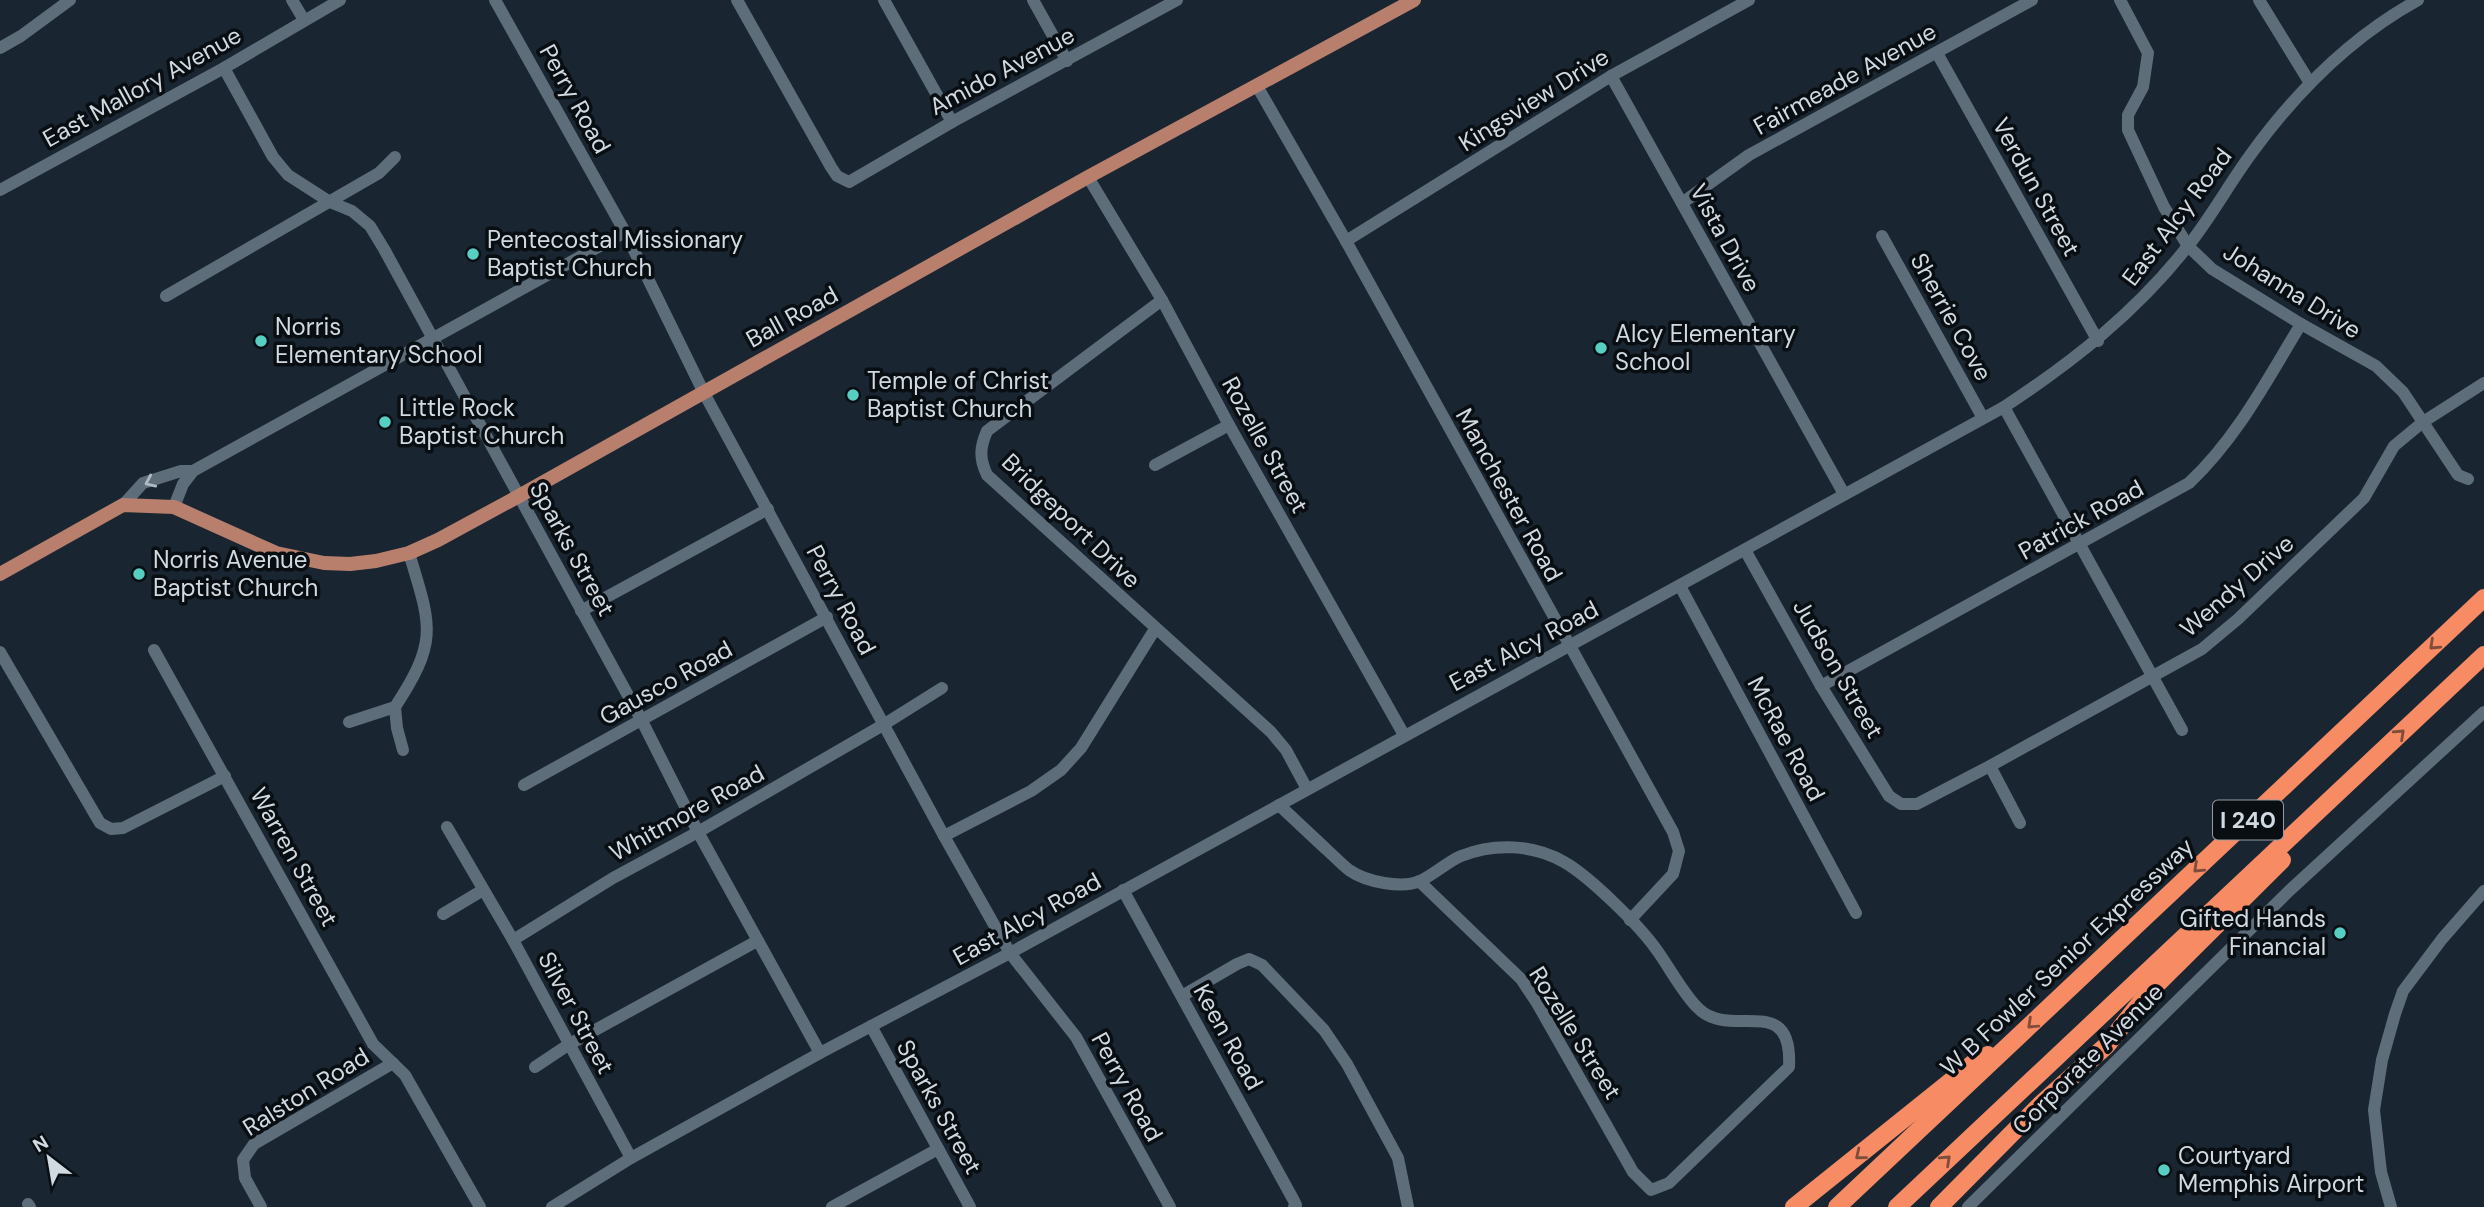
<svg xmlns="http://www.w3.org/2000/svg" width="2484" height="1207" font-family="'DM Sans',sans-serif">
	<rect width="100%" height="100%" fill="#192631"/>
	<g fill="none" stroke-linecap="round" stroke-linejoin="round">
		<g stroke="#5e6d7a" stroke-width="12">
			<path d="M292,0L304,20"/>
			<path d="M495,0L625,232L704,393L944,836L1010,953L1076,1037L1170,1207"/>
			<path d="M737,0L831,167L837,176L849,182L952,122L1177,0"/>
			<path d="M884,0L952,122"/>
			<path d="M1033,0L1067,61"/>
			<path d="M2120,0L2148,53L2143,87L2128,115V130L2164,207L2188,246L2212,269L2301,324L2376,366L2403,392L2458,475L2468,479"/>
			<path d="M2259,0L2310,83"/>
			<path d="M0,48L21,36L70,0"/>
			<path d="M1937,53L2098,341"/>
			<path d="M224,68L273,157L288,175L330,202L352,211L370,226L384,249L642,721L698,832L820,1053"/>
			<path d="M1611,76L1844,494"/>
			<path d="M1257,86L1346,241L1673,832L1679,851L1673,874L1630,920"/>
			<path d="M1088,177L1162,300L1229,425L1404,735"/>
			<path d="M0,190L224,68L340,0"/>
			<path d="M1682,203L1749,155L2032,0"/>
			<path d="M1882,236L1983,418"/>
			<path d="M1346,241L1611,76L1749,0"/>
			<path d="M166,296L379,173L395,157"/>
			<path d="M1162,300L987,431C980,447 979,458 987,475L1271,732L1286,750L1307,789"/>
			<path d="M2004,407L2182,730"/>
			<path d="M1155,465L1229,425"/>
			<path d="M193,471L625,232"/>
			<path d="M123,505L143,483L181,471H193L183,484L174,507"/>
			<path d="M1745,550L1821,686L1889,796L1901,804H1917L1990,766L2202,649L2238,619L2364,498L2394,446L2423,422L2484,383"/>
			<path d="M1680,586L1856,913"/>
			<path d="M581,611L768,509"/>
			<path d="M154,650L373,1044L405,1075L480,1207"/>
			<path d="M0,652L100,823L111,829L123,828L225,776"/>
			<path d="M1821,686L2189,483C2237,438 2267,380 2301,324"/>
			<path d="M395,707L397,728L403,750"/>
			<path d="M349,722L395,707C439,640 431,626 409,553"/>
			<path d="M1990,766L2020,823"/>
			<path d="M524,785L827,617"/>
			<path d="M1279,805C1295,820 1310,834 1326,849C1333,855 1341,864 1349,870C1366,882 1402,889 1420,881C1435,874 1447,862 1461,856C1494,843 1533,844 1564,862C1589,876 1639,925 1656,949C1668,965 1685,997 1699,1009C1731,1040 1793,991 1789,1067L1669,1183L1651,1190L1633,1172L1537,1003L1521,979L1419,881"/>
			<path d="M447,827L513,940L631,1158"/>
			<path d="M944,836L1031,791L1061,770L1081,748L1155,629"/>
			<path d="M1123,890L1293,1199L1296,1205L1294,1207"/>
			<path d="M443,914L483,890"/>
			<path d="M513,940L613,878L698,832L883,725L942,688"/>
			<path d="M1182,996L1237,964L1249,959L1262,965L1324,1030L1347,1064L1398,1158L1408,1207"/>
			<path d="M871,1026L970,1207"/>
			<path d="M535,1067L568,1045L757,941"/>
			<path d="M28,1204L30,1207"/>
			<path d="M261,1207L245,1178L243,1160L254,1144L393,1063"/>
			<path d="M552,1207L631,1158L820,1053L1010,953L2004,407C2074,361 2136,312 2188,246C2211,217 2229,184 2251,154C2296,92 2351,37 2418,0"/>
			<path d="M832,1207L938,1149"/>
			<path d="M1968,1207L2290,890L2484,712"/>
			<path d="M2391,1207L2381,1172L2374,1110L2382,1060L2395,1014L2403,991L2442,939L2484,891"/>
		</g>
		<path stroke="#b97f6d" stroke-width="14" d="M0,574L123,505L174,507L276,553L324,563L350,564L376,561L409,553L438,540L519,496L1088,177L1414,0"/>
		<g stroke="#f68b64" stroke-width="18">
			<path d="M1794,1207L1976,1061L1988,1055"/>
			<path d="M1837,1207L2484,598"/>
			<path d="M1897,1207L2484,655"/>
			<path d="M1939,1207L2040,1105L2107,1045L2148,993L2282,860"/>
		</g>
	</g>
	<defs><path id="oneway-chevron" d="M-2-3.5L2.5 0L-2 3.5" fill="none" stroke-width="1.6" stroke-linecap="round" stroke-linejoin="round" transform="scale(1.75)"/></defs>
	<use stroke="#aeb9c2" href="#oneway-chevron" transform="translate(150 482) rotate(156)"/>
	<g stroke="#804c3c">
		<use href="#oneway-chevron" transform="translate(2434 645) rotate(137)"/>
		<use href="#oneway-chevron" transform="translate(2400 734) rotate(-43)"/>
		<use href="#oneway-chevron" transform="translate(2198 868) rotate(137)"/>
		<use href="#oneway-chevron" transform="translate(2032 1024) rotate(137)"/>
		<use href="#oneway-chevron" transform="translate(1860 1155) rotate(141)"/>
		<use href="#oneway-chevron" transform="translate(1946 1160) rotate(-43)"/>
	</g>
	<g fill="#57cec2" stroke="#090e13" stroke-width="2.5">
		<circle cx="473" cy="254" r="7"/>
		<circle cx="261" cy="341" r="7"/>
		<circle cx="1601" cy="348" r="7"/>
		<circle cx="853" cy="395" r="7"/>
		<circle cx="385" cy="422" r="7"/>
		<circle cx="139" cy="574" r="7"/>
		<circle cx="2340" cy="933" r="7"/>
		<circle cx="2164" cy="1170" r="7"/>
	</g>
	<g text-anchor="middle" stroke-width="7" stroke-linejoin="round" paint-order="stroke">
		<rect fill="#090e13" stroke="#959ca3" stroke-width="2" x="2213" y="800.5" width="70" height="39" rx="5"/>
		<g font-size="23" font-weight="bold" fill="#d1d9e1">
			<text x="2248" y="828">I 240</text>
		</g>
		<g font-size="24" fill="#d1d9e1" stroke="#090e13">
			<text transform="translate(1002 71) rotate(-28)" y="8">Amido Avenue</text>
			<text transform="translate(1845 79) rotate(-29)" y="8">Fairmeade Avenue</text>
			<text transform="translate(142 87) rotate(-29)" y="8">East Mallory Avenue</text>
			<text transform="translate(575 99) rotate(61)" y="8">Perry Road</text>
			<text transform="translate(1534 100) rotate(-32)" y="8">Kingsview Drive</text>
			<text transform="translate(2036 187) rotate(61)" y="8">Verdun Street</text>
			<text transform="translate(2177 217) rotate(-53)" y="8">East Alcy Road</text>
			<text transform="translate(1725 238) rotate(61)" y="8">Vista Drive</text>
			<text transform="translate(2292 291) rotate(32)" y="8">Johanna Drive</text>
			<text transform="translate(792 317) rotate(-29)" y="8">Ball Road</text>
			<text transform="translate(1951 317) rotate(61)" y="8">Sherrie Cove</text>
			<text transform="translate(1265 445) rotate(61)" y="8">Rozelle Street</text>
			<text transform="translate(1509 495) rotate(61)" y="8">Manchester Road</text>
			<text transform="translate(2081 520) rotate(-29)" y="8">Patrick Road</text>
			<text transform="translate(1071 521) rotate(44)" y="8">Bridgeport Drive</text>
			<text transform="translate(572 549) rotate(61)" y="8">Sparks Street</text>
			<text transform="translate(2237 586) rotate(-41)" y="8">Wendy Drive</text>
			<text transform="translate(841 600) rotate(62)" y="8">Perry Road</text>
			<text transform="translate(1524 646) rotate(-28)" y="8">East Alcy Road</text>
			<text transform="translate(1838 669) rotate(60)" y="8">Judson Street</text>
			<text transform="translate(666 683) rotate(-29)" y="8">Gausco Road</text>
			<text transform="translate(1786 739) rotate(62)" y="8">McRae Road</text>
			<text transform="translate(687 813) rotate(-29)" y="8">Whitmore Road</text>
			<text transform="translate(294 857) rotate(61)" y="8">Warren Street</text>
			<text transform="translate(1027 919) rotate(-29)" y="8">East Alcy Road</text>
			<text transform="translate(2067 957) rotate(-43)" y="8">W B Fowler Senior Expressway</text>
			<text transform="translate(576 1013) rotate(62)" y="8">Silver Street</text>
			<text transform="translate(1575 1033) rotate(58)" y="8">Rozelle Street</text>
			<text transform="translate(1228 1037) rotate(61)" y="8">Keen Road</text>
			<text transform="translate(2088 1059) rotate(-45)" y="8">Corporate Avenue</text>
			<text transform="translate(1127 1087) rotate(61)" y="8">Perry Road</text>
			<text transform="translate(306 1092) rotate(-32)" y="8">Ralston Road</text>
			<text transform="translate(939 1107) rotate(61)" y="8">Sparks Street</text>
		</g>
		<g font-size="24" fill="#d1d9e1" stroke="#090e13" text-anchor="start">
			<text x="487" y="248">Pentecostal Missionary<tspan x="487" dy="28">Baptist Church</tspan></text>
			<text x="275" y="335">Norris<tspan x="275" dy="28">Elementary School</tspan></text>
			<text x="1615" y="342">Alcy Elementary<tspan x="1615" dy="28">School</tspan></text>
			<text x="867" y="389">Temple of Christ<tspan x="867" dy="28">Baptist Church</tspan></text>
			<text x="399" y="416">Little Rock<tspan x="399" dy="28">Baptist Church</tspan></text>
			<text x="153" y="568">Norris Avenue<tspan x="153" dy="28">Baptist Church</tspan></text>
			<text x="2326" y="927" text-anchor="end">Gifted Hands<tspan x="2326" dy="28">Financial</tspan></text>
			<text x="2178" y="1164">Courtyard<tspan x="2178" dy="28">Memphis Airport</tspan></text>
		</g>
	</g>
	<g transform="translate(49 1158) rotate(329)" stroke="#090e13" stroke-width="5" paint-order="stroke">
	<path d="M0-5L12 26L0 18L-12 26Z" fill="#d1d9e1"/>
	<text y="-10" font-size="19" font-weight="bold" text-anchor="middle" fill="#d1d9e1">N</text>
	</g>
</svg>
